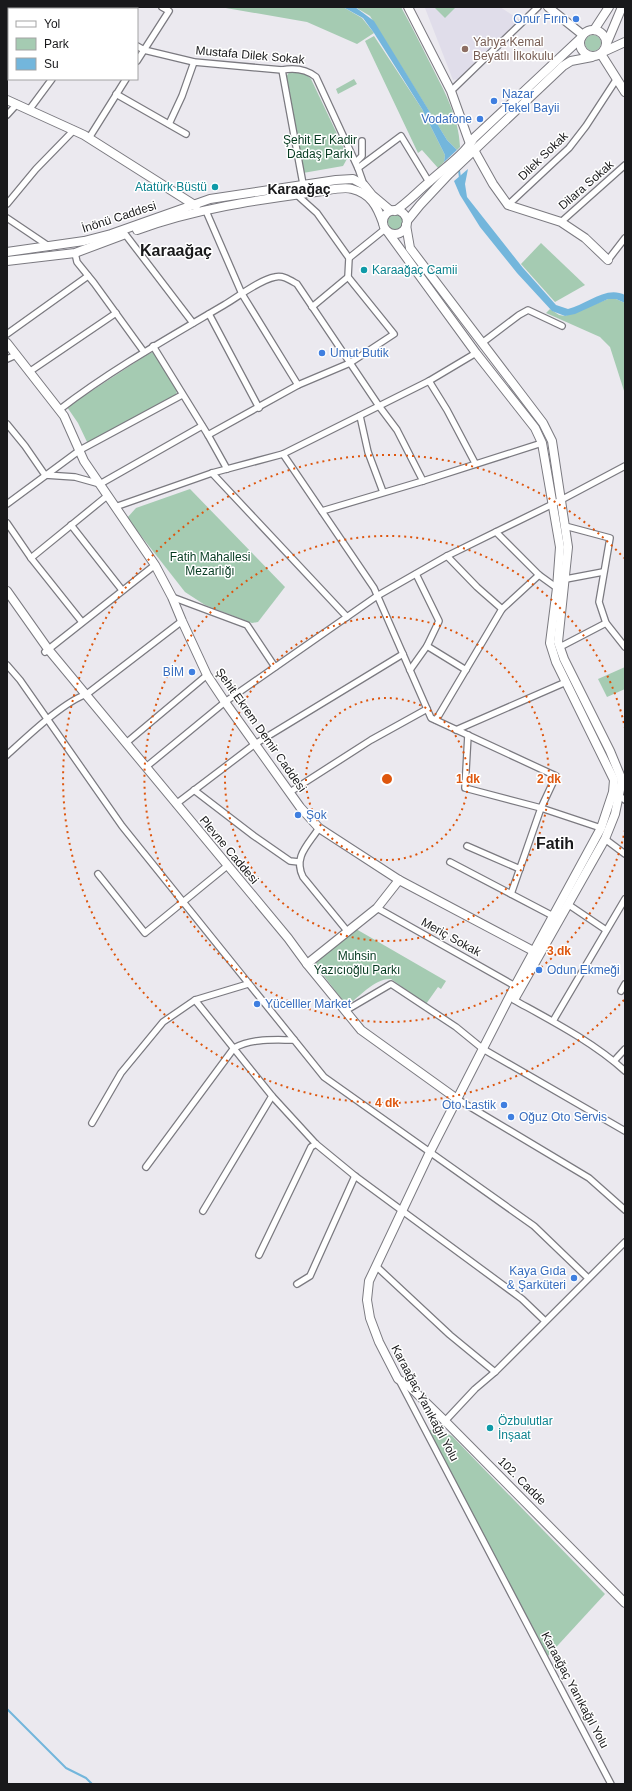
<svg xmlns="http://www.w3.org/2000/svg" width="632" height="1791" font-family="Arial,sans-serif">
	<rect width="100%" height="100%" fill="#ebe9ef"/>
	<path fill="#e0ddea" d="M500,7L520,20L458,79L453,80L425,8Z"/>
	<g fill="#a5cbb2">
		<path d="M220,7H343L362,18L374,33L357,44L307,22Z"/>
		<path d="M355,7H401C411,25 420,43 429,61C443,89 459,116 460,147L457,150L447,140L370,16Z"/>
		<path d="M434,7H456L445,18Z"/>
		<circle cx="593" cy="43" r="8"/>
		<path d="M374,36L422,109L445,155L444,162L438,168L422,150L418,153L365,41Z"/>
		<path d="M290,71L306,74L311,79L348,157L343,166L303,173L286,77Z"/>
		<path d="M354,79L357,84L338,94L336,89Z"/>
		<circle cx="396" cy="222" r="8"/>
		<path d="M541,243L585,285L555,302L521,264Z"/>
		<path d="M608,299H616L625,303V394L610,347L600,337L546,313L550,309L559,315L565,316Z"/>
		<path d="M153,352L177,391L176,395L88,444L78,423L67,407L148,354Z"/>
		<path d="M190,489L285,587L258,622L252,623L205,605L185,592L127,518L136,508Z"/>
		<path d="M625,667V689L607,697L598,679Z"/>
		<path d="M356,929L446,981L441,989L438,987L426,1004L391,979C375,978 359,997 347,1006L317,967L316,962Z"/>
		<path d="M430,1430H440L452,1436L605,1594L548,1656L429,1431Z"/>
	</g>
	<g fill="#73b6dc">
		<path d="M343,7H355L374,21L447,140L457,150L444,162L445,155L422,109L374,33L363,18Z"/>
		<path d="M468,169L465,184L467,197L523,268L556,305L568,309C586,305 606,285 625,295V303L616,299H608L575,314L565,316L552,311L517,273L480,227L460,195L454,181Z"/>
	</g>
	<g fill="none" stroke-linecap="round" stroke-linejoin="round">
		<g stroke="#73b6dc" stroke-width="2">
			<path d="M459,170L460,178"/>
			<path d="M7,1709L66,1768L86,1778L92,1784"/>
		</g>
		<defs>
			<g id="street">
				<path d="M76,7L79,9"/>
				<path d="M137,46L144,50L194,62L282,70C293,68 306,69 316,77L358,168L364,185"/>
				<path d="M137,61L169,11L162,7"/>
				<path d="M282,70L303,184"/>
				<path d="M451,91L538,7"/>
				<path d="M116,94L186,134"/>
				<path d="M29,110L52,79"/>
				<path d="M7,115L17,104"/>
				<path d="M169,124L182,96L194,62"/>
				<path d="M89,138L126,79"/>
				<path d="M356,162L362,156V141"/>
				<path d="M358,168L401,136L429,182"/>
				<path d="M297,195L317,213L349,258"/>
				<path d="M7,204L36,169L74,130"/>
				<path d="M508,205L569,148L586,126L616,80"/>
				<path d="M206,211L242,294L298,385"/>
				<path d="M7,218L50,247"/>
				<path d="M561,222L625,165"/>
				<path d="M125,234L193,323"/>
				<path d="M75,253L77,262L94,283L144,352"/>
				<path d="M608,260L625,238"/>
				<path d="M312,307L348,277L349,258L385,229"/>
				<path d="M209,314L259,408"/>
				<path d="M7,334L88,276"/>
				<path d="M482,343L519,315L528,310L562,326"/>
				<path d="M153,346L208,435L227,469"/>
				<path d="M7,359L16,355"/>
				<path d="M29,372L116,313"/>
				<path d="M429,381L447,410L475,463"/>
				<path d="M59,410C111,370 168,338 224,305C238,297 259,280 275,277C283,275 290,280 297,284L379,406L397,430L423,481"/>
				<path d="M360,416L368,452L383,492"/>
				<path d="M7,424L25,446L45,475L75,477L100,484L202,426"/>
				<path d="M208,435L298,385L350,363L394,334L348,277"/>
				<path d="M283,454L374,588L431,718L556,776L541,808L511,894"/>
				<path d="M212,473L347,617"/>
				<path d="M7,504L80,450L182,395"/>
				<path d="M115,507L212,473L283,454L429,381L476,353"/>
				<path d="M322,511L423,481L542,443"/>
				<path d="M7,523L31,558L82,622"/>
				<path d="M71,525L122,590"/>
				<path d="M565,526L610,538L599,602L606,623L625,647"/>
				<path d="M496,532L539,575L557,588"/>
				<path d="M447,556L477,587L502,609"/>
				<path d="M31,558L107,496"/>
				<path d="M566,579L603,572"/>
				<path d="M172,597L247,625L275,667"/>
				<path d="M427,646L466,670"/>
				<path d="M560,647L606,623"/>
				<path d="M45,652L155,565"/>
				<path d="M7,665L20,680L122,826L324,1077L534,1226L588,1278"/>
				<path d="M410,670L427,646L439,621L416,574"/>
				<path d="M436,720L502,609L539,575"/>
				<path d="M456,730L566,682"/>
				<path d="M468,735L465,788L541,808L601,828"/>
				<path d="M126,743L207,675"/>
				<path d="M7,755C27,737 63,702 87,694L182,621"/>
				<path d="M146,767L225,702L377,596L447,556L561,500L625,466"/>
				<path d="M194,790L254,836L290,861L299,862"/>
				<path d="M290,792L371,740L427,709"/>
				<path d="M617,794L625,800"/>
				<path d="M176,804L255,744L403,654"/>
				<path d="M319,828C308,845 293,857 303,877L348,932"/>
				<path d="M605,839L625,854"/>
				<path d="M467,846L520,869"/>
				<path d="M450,862L553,916"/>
				<path d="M98,874L145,933L227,866"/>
				<path d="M569,905L606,930"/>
				<path d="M377,908L515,986"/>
				<path d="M621,991L625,984"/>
				<path d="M195,1000L272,1096L203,1211"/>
				<path d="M514,1000C552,1021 593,1042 625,1071"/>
				<path d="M345,1011L391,984L456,1027L483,1049L625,1131"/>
				<path d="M553,1021L625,899"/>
				<path d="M614,1061L625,1049"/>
				<path d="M272,1096L316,1144L355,1176L522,1299L545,1321"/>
				<path d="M457,1099L589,1178L625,1210"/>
				<path d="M92,1123L121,1073L163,1022L195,1000L248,984"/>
				<path d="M146,1167L234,1048C253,1038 273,1040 294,1040"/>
				<path d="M259,1255L311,1147L316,1144"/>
				<path d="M376,1266L450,1335L495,1372"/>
				<path d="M297,1284L310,1276L355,1176"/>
				<path d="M399,1380L611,1784"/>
				<path d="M445,1421L475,1389L495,1372L625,1242"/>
			</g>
			<g id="secondary">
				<path d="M408,7L451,91L470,144"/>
				<path d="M548,7L583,35"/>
				<path d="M594,30L609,7"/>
				<circle cx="593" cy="43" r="13"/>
				<path d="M606,45L622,7"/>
				<path d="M603,52L625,42"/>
				<path d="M601,54L625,92"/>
				<path d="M7,100L84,135L196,206"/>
				<path d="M474,150L493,184L508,205L561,222L585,238L608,260"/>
				<circle cx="395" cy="222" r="12"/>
				<path d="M395,211C408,202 417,192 429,182C444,168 463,156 474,138L581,38"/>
				<path d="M407,221L420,205L449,174L563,66L571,61L592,57"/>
				<path d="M406,225L410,248L543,423L552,441L568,547L558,642L564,659L610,751L622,780L615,814L605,839L515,998"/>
				<path d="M137,230C194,209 256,200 316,192C325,191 344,186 352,189C371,194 377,206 383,223"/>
				<path d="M387,231L476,353L535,428L542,443L560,547L557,588L550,643L556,662L614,780L613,792L601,828L515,986L430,1152L369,1281L367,1300L370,1318L379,1342L398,1379L409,1386L445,1421L625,1603"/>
				<path d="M7,252L84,241L111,234L210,199L336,180L353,179L364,185L372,195L391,211"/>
				<path d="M7,261L75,253L123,235"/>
				<path d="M7,343L64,416L84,461L155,565L172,597L182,621L207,675L225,702L300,807L319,828L399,880L539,954"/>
				<path d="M7,591L48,649L288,938L307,964L361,1030L457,1099"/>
				<path d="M307,964L377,908L399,880"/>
			</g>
		</defs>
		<use href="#street" stroke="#7b7a80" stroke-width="8"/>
		<use href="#secondary" stroke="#7b7a80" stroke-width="10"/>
		<use href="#street" stroke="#fff" stroke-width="5.5"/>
		<use href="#secondary" stroke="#fff" stroke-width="8"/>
	</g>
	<g fill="none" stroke="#de560d" stroke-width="2" stroke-dasharray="2 4">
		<circle cx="387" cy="779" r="81"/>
		<circle cx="387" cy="779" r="162"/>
		<path d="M625 830A243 243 0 1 1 625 728"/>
		<path d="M624 1000A324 324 0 1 1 624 558"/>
	</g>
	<g fill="#3f7fe0" stroke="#fff" stroke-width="1.5">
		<circle cx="576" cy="19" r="4"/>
		<circle cx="494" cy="101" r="4"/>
		<circle cx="480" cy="119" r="4"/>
		<circle cx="322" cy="353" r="4"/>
		<circle cx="192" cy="672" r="4"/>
		<circle cx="298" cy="815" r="4"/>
		<circle cx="539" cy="970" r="4"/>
		<circle cx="257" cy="1004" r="4"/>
		<circle cx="504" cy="1105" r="4"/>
		<circle cx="511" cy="1117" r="4"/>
		<circle cx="574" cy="1278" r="4"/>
	</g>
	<circle fill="#8d6e63" stroke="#fff" stroke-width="1.5" cx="465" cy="49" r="4"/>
	<g fill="#0f9aa8" stroke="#fff" stroke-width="1.5">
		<circle cx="215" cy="187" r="4"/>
		<circle cx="364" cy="270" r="4"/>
		<circle cx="490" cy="1428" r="4"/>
	</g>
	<g text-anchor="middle" stroke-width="3" stroke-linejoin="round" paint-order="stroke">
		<g font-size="12" fill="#366cbe" stroke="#fff" text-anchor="start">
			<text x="568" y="23" text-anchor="end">Onur Fırın</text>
			<text x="502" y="98">Nazar<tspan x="502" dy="14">Tekel Bayii</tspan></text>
			<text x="472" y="123" text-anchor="end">Vodafone</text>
			<text x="330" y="357">Umut Butik</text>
			<text x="184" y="676" text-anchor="end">BİM</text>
			<text x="306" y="819">Şok</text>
			<text x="547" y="974">Odun Ekmeği</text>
			<text x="265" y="1008">Yücelller Market</text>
			<text x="496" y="1109" text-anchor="end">Oto Lastik</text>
			<text x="519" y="1121">Oğuz Oto Servis</text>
			<text x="566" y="1275" text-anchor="end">Kaya Gıda<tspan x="566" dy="14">&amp; Şarküteri</tspan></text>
		</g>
		<g font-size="12" fill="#785e54" stroke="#fff" text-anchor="start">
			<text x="473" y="46">Yahya Kemal<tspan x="473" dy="14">Beyatlı İlkokulu</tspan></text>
		</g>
		<g font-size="12" fill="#19191b" stroke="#fff">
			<text transform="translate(250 55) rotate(5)" y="4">Mustafa Dilek Sokak</text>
			<text transform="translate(543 156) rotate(-44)" y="4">Dilek Sokak</text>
			<text transform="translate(586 185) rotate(-41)" y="4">Dilara Sokak</text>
			<text transform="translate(119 217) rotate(-18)" y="4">İnönü Caddesi</text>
			<text transform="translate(261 730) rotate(55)" y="4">Şehit Ekrem Demir Caddesi</text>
			<text transform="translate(229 850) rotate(50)" y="4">Plevne Caddesi</text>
			<text transform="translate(451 937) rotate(29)" y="4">Meriç Sokak</text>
			<text transform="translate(425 1403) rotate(62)" y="4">Karaağaç Yanıkağıl Yolu</text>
			<text transform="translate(522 1481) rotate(45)" y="4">102. Cadde</text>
			<text transform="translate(575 1690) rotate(62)" y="4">Karaağaç Yanıkağıl Yolu</text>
		</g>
		<g font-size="12" fill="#053a20" stroke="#fff">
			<text x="320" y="144">Şehit Er Kadir<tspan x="320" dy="14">Dadaş Parkı</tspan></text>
			<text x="210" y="561">Fatih Mahallesi<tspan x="210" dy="14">Mezarlığı</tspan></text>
			<text x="357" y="960">Muhsin<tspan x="357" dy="14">Yazıcıoğlu Parkı</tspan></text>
		</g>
		<g font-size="12" fill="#0d838f" stroke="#fff" text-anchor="start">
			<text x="207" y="191" text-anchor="end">Atatürk Büstü</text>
			<text x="372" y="274">Karaağaç Camii</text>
			<text x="498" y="1425">Özbulutlar<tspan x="498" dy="14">İnşaat</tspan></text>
		</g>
		<g font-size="14" font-weight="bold" fill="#19191b" stroke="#fff">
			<text x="299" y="194">Karaağaç</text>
		</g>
		<g font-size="16" font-weight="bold" fill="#19191b" stroke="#fff">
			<text x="176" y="256">Karaağaç</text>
			<text x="555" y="849">Fatih</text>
		</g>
	</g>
	<circle cx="387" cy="779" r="6" fill="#de560d" stroke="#fff" stroke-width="2"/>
	<g font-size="12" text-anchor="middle" font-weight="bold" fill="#de560d" stroke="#fff" stroke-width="3" stroke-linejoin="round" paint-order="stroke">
		<text x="468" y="783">1 dk</text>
		<text x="549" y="783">2 dk</text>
		<text x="559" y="955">3 dk</text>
		<text x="387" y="1107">4 dk</text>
	</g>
	<rect width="632" height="1791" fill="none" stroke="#19191b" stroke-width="16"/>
	<rect x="8" y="8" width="130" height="72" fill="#ffffff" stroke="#a3a3a4"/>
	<rect x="16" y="21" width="20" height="6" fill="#ffffff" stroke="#a3a3a4"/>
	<text x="44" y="28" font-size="12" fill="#19191b">Yol</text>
	<rect x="16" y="38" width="20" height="12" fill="#a5cbb2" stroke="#a3a3a4"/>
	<text x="44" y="48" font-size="12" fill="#19191b">Park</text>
	<rect x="16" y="58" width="20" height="12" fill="#73b6dc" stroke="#a3a3a4"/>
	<text x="44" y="68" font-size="12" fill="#19191b">Su</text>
</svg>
